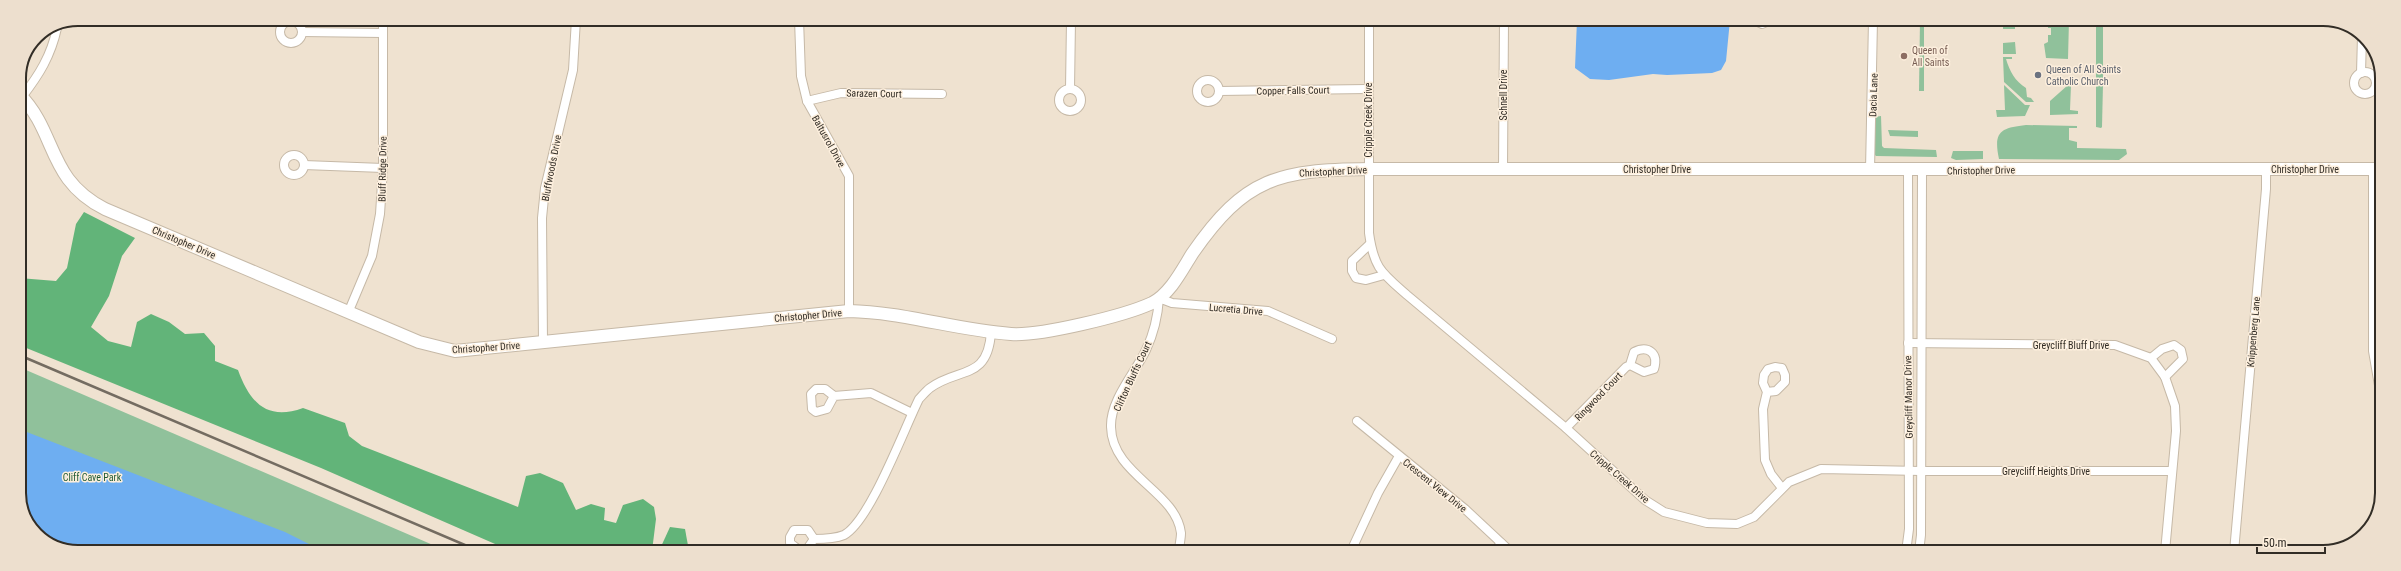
<svg xmlns="http://www.w3.org/2000/svg" width="2401" height="571" font-family="'Roboto Condensed',sans-serif">
	<rect width="100%" height="100%" fill="#efe2d0"/>
	<g fill="#90c19b">
		<path d="M1920,20H1924V91H1919Z"/>
		<path d="M2003,20H2030V26H2015V29H2003Z"/>
		<path d="M2048,20H2069L2068,59L2046,58L2044,44L2048,42V35H2051V28H2048Z"/>
		<rect x="2096" y="20" width="7" height="62"/>
		<path d="M2015,42L2016,54H2003V43Z"/>
		<path d="M2003,57H2012V59H2006C2010,72 2015,81 2026,88L2027,97L2031,98L2034,102H2026L2004,82Z"/>
		<path d="M2096,84H2103L2102,127L2101,128L2096,127Z"/>
		<path d="M2004,85L2025,105H2030L2025,116L1997,117L1996,110H2005Z"/>
		<path d="M2068,85H2071L2070,110L2078,111V114L2050,115V101Z"/>
		<path d="M1881,116L1882,146L1884,148L1936,150L1937,157L1876,156L1874,154V117Z"/>
		<path d="M2026,125L2077,126V128H2069V140L2077,142V148L2126,149L2127,154L2119,160L1999,159C1993,131 2001,128 2026,125Z"/>
		<path d="M1888,130L1918,131V137L1890,136Z"/>
		<path d="M1953,151H1983V159L1956,160L1951,158Z"/>
		<path d="M19,367L447,551H66L34,532L19,501Z"/>
	</g>
	<g fill="#62b479">
		<path d="M84,212L135,238L122,256L109,296L91,327L108,341L131,347L137,322L151,314L169,322L185,334L204,333L215,346V361L238,370C250,403 267,421 303,408L345,423L349,436L362,446L518,507L526,476L540,473L563,483L576,510L591,504L605,508L604,520L616,523L623,505L643,499L654,507L656,519L652,551H511L321,468L19,345V278L56,281L67,268L76,224Z"/>
		<path d="M670,527L685,529L689,551H659Z"/>
	</g>
	<g fill="#6eaef1">
		<path d="M1577,20H1730L1726,61L1721,70L1712,73L1667,75L1653,74L1609,80L1590,79L1575,68Z"/>
		<path d="M19,429L285,532L323,551H66L34,532L19,501Z"/>
	</g>
	<g fill="none" stroke-linecap="round" stroke-linejoin="round">
		<defs>
			<g id="street">
				<path d="M799,19L801,76L807,101L849,176V311"/>
				<path d="M1369,20V233C1374,269 1382,273 1407,295L1566,428L1645,500L1664,512L1707,523L1737,524L1754,517L1789,482L1821,469L1921,471H2171"/>
				<path d="M1754,20L1762,24L1771,20"/>
				<circle cx="291" cy="32" r="11"/>
				<path d="M302,32L383,33"/>
				<circle cx="2365" cy="83" r="11"/>
				<path d="M2361,73L2362,36"/>
				<circle cx="1208" cy="91" r="11"/>
				<circle cx="1070" cy="100" r="11"/>
				<path d="M1070,89L1071,20"/>
				<path d="M1219,91L1368,89"/>
				<path d="M22,97C39,75 51,56 57,28"/>
				<path d="M807,101L841,93L942,94"/>
				<circle cx="294" cy="165" r="10"/>
				<path d="M304,165L383,168"/>
				<path d="M1503,169L1504,20"/>
				<path d="M2373,169V351L2381,397"/>
				<path d="M1870,170L1873,20"/>
				<path d="M1370,244L1352,261V271L1356,278L1366,280L1384,275"/>
				<path d="M348,313L372,256L380,214L383,168V19"/>
				<path d="M543,343L542,218L545,188L573,70L576,19"/>
				<path d="M1908,343L2115,345L2151,358L2165,377L2175,406L2176,431L2165,552"/>
				<path d="M2151,358L2162,349L2174,345L2181,350L2183,359L2165,377"/>
				<path d="M1767,392L1776,391L1785,382V375L1782,368L1775,367L1768,369L1764,375L1763,383L1767,392L1763,409L1765,460L1771,474L1782,488"/>
				<path d="M834,396L825,389H816L811,394L812,409L816,412L827,409L834,396L871,393L912,413"/>
				<path d="M1357,421L1465,509L1511,552"/>
				<path d="M1566,428L1626,367L1630,365L1644,372L1654,369C1659,353 1648,345 1634,352L1630,365"/>
				<path d="M814,539L807,549L799,550L790,543V537L794,530H808L814,539C823,539 834,539 844,535C870,521 904,429 919,399C922,396 926,391 930,388C958,367 988,381 991,332"/>
				<path d="M1179,551C1179,546 1181,539 1181,533C1176,491 1112,475 1111,427C1110,400 1135,373 1146,350C1153,335 1158,315 1159,298L1172,303L1268,311L1332,339"/>
				<path d="M1351,551L1378,493L1399,456"/>
				<path d="M1494,552L1501,543"/>
				<path d="M1906,552L1909,529L1908,171"/>
				<path d="M1919,552L1921,535L1922,171"/>
				<path d="M2234,552L2266,189V169"/>
			</g>
			<path id="secondary" d="M19,94C58,133 46,179 105,209L419,342L455,351L849,311C903,312 956,330 1011,334C1040,336 1124,316 1152,303C1170,294 1182,270 1192,254C1245,177 1279,170 1369,169H2382"/>
		</defs>
		<use href="#street" stroke="#c6b9a7" stroke-width="10"/>
		<use href="#secondary" stroke="#c6b9a7" stroke-width="14"/>
		<use href="#street" stroke="#fff" stroke-width="8"/>
		<use href="#secondary" stroke="#fff" stroke-width="12"/>
		<path stroke="#746c61" stroke-width="2.5" d="M19,355L479,551"/>
	</g>
	<circle fill="#8d6e63" stroke="#fdefdd" stroke-width="1.5" cx="1904" cy="56" r="4"/>
	<circle fill="#6b7280" stroke="#fdefdd" stroke-width="1.5" cx="2038" cy="75" r="4"/>
	<g text-anchor="middle" stroke-width="3" stroke-linejoin="round" paint-order="stroke">
		<g font-size="10" fill="#785e54" stroke="#fdefdd" text-anchor="start">
			<text x="1912" y="54">Queen of<tspan x="1912" dy="12">All Saints</tspan></text>
		</g>
		<g font-size="10" fill="#5b616d" stroke="#fdefdd" text-anchor="start">
			<text x="2046" y="73">Queen of All Saints<tspan x="2046" dy="12">Catholic Church</tspan></text>
		</g>
		<g font-size="10" fill="#322d26" stroke="#fdefdd">
			<text transform="translate(1293 90) rotate(-1)" y="4">Copper Falls Court</text>
			<text transform="translate(874 93) rotate(1)" y="4">Sarazen Court</text>
			<text transform="translate(1503 95) rotate(-90)" y="4">Schnell Drive</text>
			<text transform="translate(1873 95) rotate(-88)" y="4">Dacia Lane</text>
			<text transform="translate(1368 120) rotate(-90)" y="4">Cripple Creek Drive</text>
			<text transform="translate(829 141) rotate(61)" y="4">Baltusrol Drive</text>
			<text transform="translate(551 168) rotate(-79)" y="4">Bluffwoods Drive</text>
			<text transform="translate(382 169) rotate(-89)" y="4">Bluff Ridge Drive</text>
			<text x="1657" y="173">Christopher Drive</text>
			<text x="2305" y="173">Christopher Drive</text>
			<text transform="translate(1981 170) rotate(-1)" y="4">Christopher Drive</text>
			<text transform="translate(1333 171) rotate(-3)" y="4">Christopher Drive</text>
			<text transform="translate(184 242) rotate(23)" y="4">Christopher Drive</text>
			<text transform="translate(1236 309) rotate(5)" y="4">Lucretia Drive</text>
			<text transform="translate(808 315) rotate(-5)" y="4">Christopher Drive</text>
			<text transform="translate(2253 332) rotate(-85)" y="4">Knippenberg Lane</text>
			<text x="2071" y="349">Greycliff Bluff Drive</text>
			<text transform="translate(486 347) rotate(-4)" y="4">Christopher Drive</text>
			<text transform="translate(1132 376) rotate(-65)" y="4">Clifton Bluffs Court</text>
			<text transform="translate(1598 396) rotate(-46)" y="4">Ringwood Court</text>
			<text transform="translate(1908 397) rotate(-91)" y="4">Greycliff Manor Drive</text>
			<text x="2046" y="475">Greycliff Heights Drive</text>
			<text transform="translate(1620 476) rotate(41)" y="4">Cripple Creek Drive</text>
			<text transform="translate(1435 485) rotate(39)" y="4">Crescent View Drive</text>
		</g>
		<g font-size="10" fill="#205a33" stroke="#fdefdd">
			<text x="92" y="481">Cliff Cave Park</text>
		</g>
	</g>
	<path d="M0 0H2401V571H0ZM78 26H2323A52 52 0 0 1 2375 78V493A52 52 0 0 1 2323 545H78A52 52 0 0 1 26 493V78A52 52 0 0 1 78 26Z" fill="#eddfce" fill-rule="evenodd"/>
	<path fill="none" stroke="#322d26" stroke-width="2" d="M78 26H2323A52 52 0 0 1 2375 78V493A52 52 0 0 1 2323 545H78A52 52 0 0 1 26 493V78A52 52 0 0 1 78 26Z"/>
	<path d="M2257 547v6h68v-6" fill="none" stroke="#322d26" stroke-width="2"/>
	<text x="2263" y="547" font-size="12" fill="#322d26" stroke="#fdefdd" stroke-width="3" paint-order="stroke">50 m</text>
</svg>
